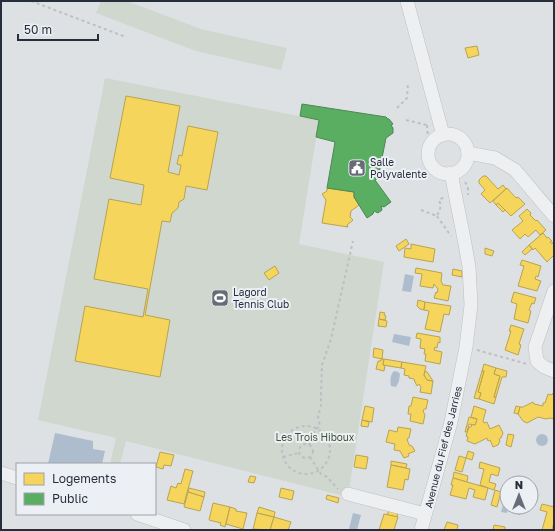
<svg xmlns="http://www.w3.org/2000/svg" width="555" height="531" font-family="'Golos Text',sans-serif">
	<rect width="100%" height="100%" fill="#dee1e4"/>
	<g fill="#cfd7cf">
		<path d="M101,1H127L201,29L287,48L281,70L196,51L96,13Z"/>
		<path d="M105,78L319,120L299,244L384,262L348,497L126,441L120,464H110L116,438L38,420Z"/>
	</g>
	<g fill="#aebdce">
		<path d="M405,274L414,276L411,292L402,291Z"/>
		<path d="M394,334L411,337L409,346L392,342Z"/>
		<path d="M394,371L398,372L400,374L399,381L396,387L391,386C390,381 390,375 394,371Z"/>
		<path d="M55,433L93,441V449L105,451L102,464H48Z"/>
		<circle cx="542" cy="440" r="6"/>
		<path d="M504,501L507,502V507H522L520,515L507,511V513L501,512Z"/>
		<path d="M353,513L361,515L357,530L349,529Z"/>
	</g>
	<g fill="#f6d55c" stroke="#b8a352">
		<path d="M477,46L479,55L468,58L465,48Z"/>
		<path d="M126,96L180,106L168,172L179,175L181,165L177,164L179,155L182,156L188,126L218,132L207,190L186,186L184,199L179,202L178,208L172,213L170,222L162,221L145,315L170,320L160,377L75,361L85,306L143,317L148,289L94,279L109,199L141,205L144,185L110,178Z"/>
		<path d="M483,176H486L498,189L503,185L506,189L490,203L481,194L485,190L479,183V180Z"/>
		<path d="M327,188L354,192V197L359,205L351,211L350,217L353,220L347,225L348,227L322,223L326,200L322,194L327,191Z"/>
		<path d="M507,188L516,198L518,197L525,204L511,216L498,203L496,205L493,201Z"/>
		<path d="M498,203L505,210L503,212L496,205Z"/>
		<path d="M527,209L531,213L530,215L536,221L537,220L546,230L540,235L536,230L528,237L525,234L520,239L512,230L523,221L519,216Z"/>
		<path d="M543,233L547,238L548,237L552,241L550,242L552,244L553,242L554,244V255L547,262L535,248L533,250L529,245Z"/>
		<path d="M406,239L409,244L399,251L396,246Z"/>
		<path d="M411,244L435,249L433,262L404,257L405,248L411,249Z"/>
		<path d="M529,245L532,249L525,255L522,252Z"/>
		<path d="M485,248L494,251L492,256L485,254Z"/>
		<path d="M522,260L541,266L538,277L536,276L535,279L541,281L537,291L518,286L524,266L520,265Z"/>
		<path d="M275,266L279,273L269,280L264,273Z"/>
		<path d="M416,268L442,273L441,281L443,285L451,286L448,301L434,298L436,292L437,293L438,289L434,284L433,288L420,286L422,274L415,273Z"/>
		<path d="M453,269L462,271V277L452,275Z"/>
		<path d="M514,292L536,298L534,304L532,303L529,310L531,311L528,323L514,319L517,304L511,302Z"/>
		<path d="M418,300L425,302L424,310L420,309L417,306Z"/>
		<path d="M425,302L451,306L449,315L444,314L440,332L425,329L429,311L424,310Z"/>
		<path d="M380,312L385,313L384,315L386,316L385,320L379,319Z"/>
		<path d="M379,319L387,321L386,327L378,326Z"/>
		<path d="M511,325L524,329L519,344L521,345L518,355L505,350L511,331H509Z"/>
		<path d="M417,333L440,337V343L438,342L437,348L435,347L434,350L442,352L440,364L425,361L426,354H424L425,349L420,348L421,339L416,338Z"/>
		<path d="M374,348L383,350L382,359L373,357Z"/>
		<path d="M381,359H384L383,365H385L384,371L376,369L378,361H381Z"/>
		<path d="M384,359L402,362L401,368L383,365Z"/>
		<path d="M402,362L426,366L424,375L427,380L433,381L431,394L420,392L421,387L419,384L417,386L415,382L414,379L409,378V376L404,375L405,369L401,368Z"/>
		<path d="M484,364L496,368L494,374L500,376L494,397H496L494,404L479,399L481,393L478,392L484,371H482Z"/>
		<path d="M496,368L507,371L506,377H502L496,397H494L500,376L494,374Z"/>
		<path d="M425,371L427,372L433,381L427,380L424,375Z"/>
		<path d="M482,371H484L478,392L481,393L479,399L474,398Z"/>
		<path d="M553,393L554,394V419L550,418L546,419L538,417L527,423L523,421L518,414L520,407H523L533,402L534,404L543,406V403H545L548,394L552,395Z"/>
		<path d="M413,397L428,400L426,409H424L423,411L425,415L423,424L410,421L411,414H408L409,406H411Z"/>
		<path d="M365,406L374,408L372,422L362,420Z"/>
		<path d="M474,406L486,410L483,421L484,423L487,422L490,429L499,425L503,433L501,438L499,439L500,441L498,445L493,447L490,440L488,441L487,438L475,444L467,441L468,437L466,436L469,427H471L472,424L475,425L477,419L471,417Z"/>
		<path d="M516,406L520,407L518,414L514,413Z"/>
		<path d="M469,417L477,419L475,425L469,424L467,432H465Z"/>
		<path d="M362,420L369,422L368,427L361,426Z"/>
		<path d="M398,427L411,429L409,438L407,439L409,445L412,446L415,451L408,454L409,456L404,458L400,451L394,450L395,444L386,442L389,430L397,432Z"/>
		<path d="M508,434L514,435L511,447L506,445Z"/>
		<path d="M468,451L474,453L472,460L466,458Z"/>
		<path d="M160,452L174,455L171,466L164,465L163,469L156,467Z"/>
		<path d="M356,455L368,457L366,469L354,467Z"/>
		<path d="M459,456L466,458L462,472L455,470Z"/>
		<path d="M391,461L407,464L406,468L391,465Z"/>
		<path d="M480,462L500,468L498,476L491,474L489,482L496,484L494,490L480,485L484,469L479,468Z"/>
		<path d="M391,465L410,469L408,480L405,479L403,490L387,487Z"/>
		<path d="M185,469L193,471L184,504L167,500L171,486L176,488L178,483L181,484Z"/>
		<path d="M454,472L468,476L467,482L453,478Z"/>
		<path d="M250,476L256,477L254,483L248,482Z"/>
		<path d="M453,478L488,488L485,500L473,497L475,490L469,488L466,499L450,495L453,485H451Z"/>
		<path d="M189,488L205,492L204,497L188,492Z"/>
		<path d="M281,488L294,491L292,500L279,497Z"/>
		<path d="M495,490L501,492L497,507L491,505Z"/>
		<path d="M188,492L204,497L200,511L184,507Z"/>
		<path d="M327,495L339,498L338,503L326,499Z"/>
		<path d="M213,503L230,507L225,527L220,525L221,523L209,520Z"/>
		<path d="M542,504L554,507V522L552,530H542L547,512L540,510Z"/>
		<path d="M230,507L236,509V511L247,513L243,529L226,524Z"/>
		<path d="M259,507L275,512L274,517L257,513Z"/>
		<path d="M389,510L398,512L397,517L387,515Z"/>
		<path d="M257,513L274,517L270,530L253,529Z"/>
		<path d="M384,514L398,517L394,530H379Z"/>
		<path d="M274,517L291,522L288,530H270Z"/>
		<path d="M447,522L458,525L457,530H444Z"/>
		<path d="M494,525L505,527V530H493Z"/>
	</g>
	<path fill="#5aae61" stroke="#4b8856" d="M302,104L386,117L388,119H389L393,124L391,125L393,128V133L386,138L378,178L375,180L391,202L384,207L381,206L382,210L378,213L374,211L373,214L367,218L354,197V192L327,188L335,142L316,137L319,120L300,116Z"/>
	<g fill="none" stroke-linecap="round" stroke-linejoin="round">
		<defs>
			<g id="minor">
				<path d="M407,1L443,135"/>
				<circle cx="448" cy="154" r="20"/>
				<path d="M468,153L495,158L515,170L554,216"/>
				<path d="M554,291L535,347L537,361L544,367L554,371"/>
				<path d="M1,473L17,478"/>
				<path d="M348,494L425,514"/>
				<path d="M137,514L184,530"/>
				<path d="M421,530L451,422L466,347L471,305L469,267L465,244L451,173"/>
			</g>
		</defs>
		<use href="#minor" stroke="#bcbfc2" stroke-width="14"/>
		<g stroke="#bdbfc4" stroke-width="2" stroke-dasharray="3 3" stroke-linecap="butt">
			<path d="M31,1L126,37"/>
			<path d="M397,108L407,98L408,83"/>
			<path d="M406,120L427,125"/>
			<path d="M427,125L428,137L430,145"/>
			<path d="M465,182L468,187V195"/>
			<path d="M421,210L437,216L441,206L439,200L444,197"/>
			<path d="M437,216L451,236"/>
			<path d="M477,350L527,364"/>
			<circle cx="306" cy="450" r="24"/>
			<circle cx="306" cy="451" r="7"/>
			<path d="M309,445L315,430L320,426L318,417L321,405V394L322,365L331,339L353,241"/>
			<path d="M283,457L299,453"/>
			<path d="M310,457L321,474L327,477L338,489"/>
		</g>
		<use href="#minor" stroke="#eeeff0" stroke-width="13"/>
	</g>
	<defs>
		<symbol id="civic-square" viewBox="-11 -11 22 22"><rect x="-9" y="-9" width="18" height="18" rx="4" fill="#676d76" stroke="#eceff4"/><path d="M-.6-6.5H3V-4.5H.6V-3L4-1V1h2V6H-6V1h2V-1L-.6-3ZM-1.2 2.5V6h2.4V2.5Z" fill="#fff"/></symbol>
		<symbol id="stadium-square" viewBox="-11 -11 22 22"><rect x="-9" y="-9" width="18" height="18" rx="4" fill="#676d76" stroke="#eceff4"/><path d="M0-5a6.5 5 0 1 0 0 10a6.5 5 0 1 0 0-10ZM-3.5-1.8h7v3.6h-7Z" fill="#fff"/></symbol>
	</defs>
	<g fill-rule="evenodd">
		<use href="#civic-square" x="347" y="158" width="20" height="20"/>
		<use href="#stadium-square" x="210" y="288" width="20" height="20"/>
	</g>
	<g text-anchor="middle" stroke-width="4" stroke-linejoin="round" paint-order="stroke">
		<g font-size="10" fill="#272e3b" stroke="#eceff4" text-anchor="start">
			<text x="370" y="166">Salle<tspan x="370" dy="12">Polyvalente</tspan></text>
			<text x="233" y="296">Lagord<tspan x="233" dy="12">Tennis Club</tspan></text>
		</g>
		<g font-size="10" fill="#3b5635" stroke="#eceff4">
			<text x="315" y="441">Les Trois Hiboux</text>
		</g>
		<g font-size="10" fill="#272e3b" stroke="#eceff4">
			<text transform="translate(443 447) rotate(-76)" y="4">Avenue du Fief des Jarries</text>
		</g>
	</g>
	<rect width="555" height="531" fill="none" stroke="#272e3b" stroke-width="4"/>
	<rect x="16" y="463" width="140" height="52" fill="#eceff4" stroke="#9da2aa"/>
	<rect x="24" y="473" width="20" height="12" fill="#f6d55c" stroke="#9da2aa"/>
	<text x="52" y="483" font-size="12" fill="#272e3b">Logements</text>
	<rect x="24" y="493" width="20" height="12" fill="#5aae61" stroke="#9da2aa"/>
	<text x="52" y="503" font-size="12" fill="#272e3b">Public</text>
	<g transform="translate(519 495)"><circle r="19" fill="#eceff4" stroke="#9da2aa"/>
	<path d="M0-3L7 15L0 10L-7 15Z" fill="#676d76"/>
	<text y="-6" font-size="11" font-weight="bold" text-anchor="middle" fill="#272e3b">N</text>
	</g>
	<path d="M18 34v6h80v-6" fill="none" stroke="#272e3b" stroke-width="2"/>
	<text x="24" y="34" font-size="12" fill="#272e3b" stroke="#eceff4" stroke-width="3" paint-order="stroke">50 m</text>
</svg>
